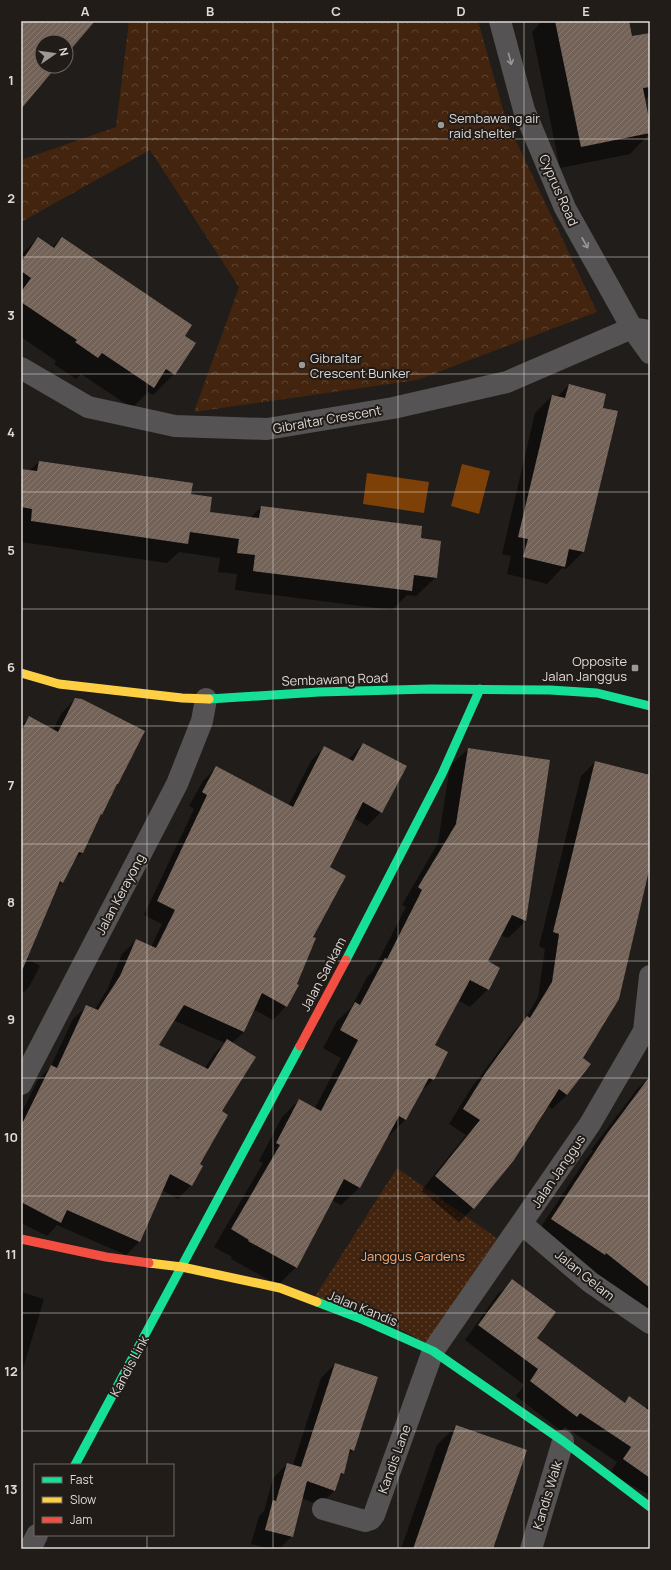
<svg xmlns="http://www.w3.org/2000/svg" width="671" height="1570" font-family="Manrope,sans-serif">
	<defs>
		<pattern id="grass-dots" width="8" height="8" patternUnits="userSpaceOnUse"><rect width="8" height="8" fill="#42240f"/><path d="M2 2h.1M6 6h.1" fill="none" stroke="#5d4331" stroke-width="1.8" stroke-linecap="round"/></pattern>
		<pattern id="forest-crowns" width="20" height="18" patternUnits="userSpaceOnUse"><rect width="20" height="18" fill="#42240f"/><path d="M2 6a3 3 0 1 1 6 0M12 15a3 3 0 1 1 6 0" fill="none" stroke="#5d4331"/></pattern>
		<pattern id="building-hatch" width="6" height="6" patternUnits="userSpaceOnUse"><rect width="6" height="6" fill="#726257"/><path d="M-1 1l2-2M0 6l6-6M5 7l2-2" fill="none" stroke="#86786e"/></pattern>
	</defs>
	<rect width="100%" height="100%" fill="#201d1a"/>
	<path fill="url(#grass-dots)" d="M397,1168L504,1243L487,1268L452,1304L432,1347L353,1303L314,1298Z"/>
	<path fill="url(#forest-crowns)" d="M129,21H478L506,120L597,312L417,380L194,412L239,287L150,150L21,222V160L116,127Z"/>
	<g fill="#7d4006">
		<path d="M462,464L490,471L479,514L451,506Z"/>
		<path d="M367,473L429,482L424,513L363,504Z"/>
	</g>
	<g fill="#0007" fill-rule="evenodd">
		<path d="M542,21H628L631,37L650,34V95L644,100L650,133L630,154L560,168L532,32Z"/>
		<path d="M38,238L52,247L62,238L174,374L153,395L148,392L132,408L81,374L76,379L54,364L56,361L21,337V255Z"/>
		<path d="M569,385L602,408L617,412L583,552L566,569L562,568L547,584L507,574L511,556L502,554L535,413L552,396L557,397Z"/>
		<path d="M39,462L190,495L208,513L250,518L261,507L419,539L436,577L416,596L407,595L392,610L235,590L237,574L218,572L220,558L179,552L167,563L21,542V470L29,471Z"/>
		<path d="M75,699L118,784L114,787L98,816L82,853L72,862L62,882L55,889L26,958L40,966L29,987L21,995V725L29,718L53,730L61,714Z"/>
		<path d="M363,744L381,812L367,826L354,818L328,868L311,937L286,1006L273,1020L253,1009L244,1032L232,1043L221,1112L198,1164L191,1185L178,1199L162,1190L139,1242L126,1255L57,1225L47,1236L21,1223V1114L38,1080L51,1066L73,1019L87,1006L95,1009L107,990L122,954L136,940L151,947L162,924L144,915L194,809L189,806L203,781L216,767L288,806L311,761L324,747L348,760ZM173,1020L225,1043L214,1054L205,1068L158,1045Z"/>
		<path d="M468,749L549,761L526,921L508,938L500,935L486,962L488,989L470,1007L458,1000L434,1046L447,1053L433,1080L419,1093L406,1119L388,1137L387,1136L359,1188L341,1205L332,1200L296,1267L278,1285L231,1259L232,1257L214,1247L263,1163L259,1161L282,1117L299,1100L315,1108L341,1058L323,1048L337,1021L351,1008L367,977L373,971L406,907L402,905L438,843L450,766Z"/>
		<path d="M595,762L650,776V863L582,1058L589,1064L567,1095L552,1109L547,1105L473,1208L459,1222L421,1191L466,1135L449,1124L470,1090L513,1032L524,1021L538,997L545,949L539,946L581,776Z"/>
		<path d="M650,1077V1311L535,1236L586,1159L593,1151L591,1150L638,1088Z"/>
		<path d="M512,1281L536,1338L624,1403L629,1398L645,1409L650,1404V1495L609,1474L617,1462L565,1427L561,1431L516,1396L524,1385L465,1340L497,1295Z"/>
		<path d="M21,1292L44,1299L21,1375Z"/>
		<path d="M335,1364L353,1450L347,1456L343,1474L339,1478L334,1491L320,1505L301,1498L292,1536L279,1549H271L251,1544L259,1516L264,1511L273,1478L287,1464L293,1465L321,1378Z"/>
		<path d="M456,1426L492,1549H401L437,1445Z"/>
	</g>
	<g fill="url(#building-hatch)">
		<path d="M21,21H95L66,55V42H42V66H57L21,109Z"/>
		<path d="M555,21H629L632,36L650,33V87L643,88L650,124V133L581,147Z"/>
		<path d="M38,237L54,248L62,237L192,325L185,336L196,343L175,375L166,369L154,388L102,353L98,358L75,342L77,340L21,302V292L31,278L21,271V262Z"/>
		<path d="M569,384L606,394L603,408L618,411L584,552L569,549L565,567L523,557L528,539L518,537L552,395L565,398Z"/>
		<path d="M39,461L193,483L191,494L212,497L210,512L259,518L261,506L422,526L421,538L441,541L437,578L414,575L412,591L253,571L255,555L237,553L239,539L190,532L188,544L31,521L32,509L21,507V469L37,471Z"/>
		<path d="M75,698L82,699L145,731L118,784H117L102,815L101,814L83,853L79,852L63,883L60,881L21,973V732L29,716L58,732Z"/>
		<path d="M363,743L407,766L382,813L363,802L330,867L346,876L313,937L316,938L297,984L299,985L287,1007L262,993L244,1032L184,1005L159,1045L208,1069L227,1039L256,1057L222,1111L228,1115L200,1164L203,1166L192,1186L170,1174L140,1242L67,1210L61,1223L21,1202V1126L51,1065L57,1068L86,1005L98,1010L120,976L136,939L156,948L175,910L157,901L207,795L202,792L216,766L293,807L324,746L353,761Z"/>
		<path d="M468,748L550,760L526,921L512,915L488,961L500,968L489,990L470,980L435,1045L448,1052L434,1080L429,1078L406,1120L399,1116L360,1188L344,1179L297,1268L248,1241L249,1240L231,1229L280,1145L276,1143L299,1099L321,1111L358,1040L340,1030L355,1002L360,1005L385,958L387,959L422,890L418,887L456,824Z"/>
		<path d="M595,761L650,775V866L619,999L583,1058L591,1064L567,1095L559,1089L514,1160L474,1209L435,1176L480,1120L463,1109L486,1072L527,1016L530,1018L552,982L559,934L553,932Z"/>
		<path d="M650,1076V1288L606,1253L605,1255L551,1219L606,1135Z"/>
		<path d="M512,1279L556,1312L537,1338L625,1403L629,1396L650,1411V1478L623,1459L631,1447L580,1413L577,1417L530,1381L538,1369L478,1325Z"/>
		<path d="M335,1363L378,1377L354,1451L350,1449L344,1474L341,1473L335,1491L307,1481L293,1537L265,1530L273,1500L276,1501L287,1463L301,1467Z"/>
		<path d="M456,1425L527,1450L493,1549H413Z"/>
	</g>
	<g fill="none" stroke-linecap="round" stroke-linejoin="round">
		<g stroke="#555353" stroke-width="22">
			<path d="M500,21L524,110L565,208L632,328L650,353"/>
			<path d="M21,368L88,407L175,426L267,429L393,408L507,382L632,328L650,331"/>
			<path d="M21,1084L177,784L202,721L206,699"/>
			<path d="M522,1224L590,1282L650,1323"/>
			<path d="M323,1509L365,1521L371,1519L374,1515L433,1351L590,1124L644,1031L650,976"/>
			<path d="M30,1549L37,1535"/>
			<path d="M531,1549L563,1441"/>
		</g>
		<g stroke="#16e098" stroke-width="9">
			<path d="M209,699L319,692L431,689L550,690L597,693L650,706"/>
			<path d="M346,960L442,774L480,689"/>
			<path d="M317,1302L359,1318L433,1351L563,1441L650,1507"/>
			<path d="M75,1465L300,1046"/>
		</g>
		<g stroke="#ffcf43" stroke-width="9">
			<path d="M21,673L59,684L182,698L209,699"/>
			<path d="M149,1263L182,1267L280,1288L317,1302"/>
		</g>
		<g stroke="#f24e42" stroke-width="9">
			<path d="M300,1046L346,960"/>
			<path d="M21,1239L106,1257L149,1263"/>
		</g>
	</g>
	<defs><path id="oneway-shaft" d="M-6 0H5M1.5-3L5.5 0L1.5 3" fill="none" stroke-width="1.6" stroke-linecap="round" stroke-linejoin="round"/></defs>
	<g stroke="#9a9696">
		<use href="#oneway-shaft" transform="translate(510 59) rotate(75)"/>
		<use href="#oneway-shaft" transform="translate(585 243) rotate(61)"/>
	</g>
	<path fill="none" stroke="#dedad8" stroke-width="1" stroke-opacity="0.55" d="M147,21V1465M273,21V1549M398,21V1549M524,21V1549M21,139H650M21,257H650M21,374H650M21,492H650M21,609H650M21,726H650M21,844H650M21,961H650M21,1078H650M21,1196H650M21,1313H650M21,1431H650M147,1535V1549"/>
	<g fill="#9c9896" stroke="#221c18" stroke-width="1.5">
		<circle cx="441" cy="125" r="4"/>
		<circle cx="302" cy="365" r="4"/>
		<rect x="631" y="664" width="8" height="8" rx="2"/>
	</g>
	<g text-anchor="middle" stroke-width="4" stroke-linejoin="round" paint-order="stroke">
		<g font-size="13" fill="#dedad8" stroke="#221c18" text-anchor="start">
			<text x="449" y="123">Sembawang air<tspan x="449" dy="15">raid shelter</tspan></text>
			<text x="310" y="363">Gibraltar<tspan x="310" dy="15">Crescent Bunker</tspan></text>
			<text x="627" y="666" text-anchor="end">Opposite<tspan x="627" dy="15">Jalan Janggus</tspan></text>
		</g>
		<g font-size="13" fill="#dedad8" stroke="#221c18">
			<text transform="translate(559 190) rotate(66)" y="5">Cyprus Road</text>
			<text transform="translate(327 419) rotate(-10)" y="5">Gibraltar Crescent</text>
			<text transform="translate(335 679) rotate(-2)" y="5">Sembawang Road</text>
			<text transform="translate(120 894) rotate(-62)" y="5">Jalan Kerayong</text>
			<text transform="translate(323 974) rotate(-62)" y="5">Jalan Sankam</text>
			<text transform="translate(558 1171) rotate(-56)" y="5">Jalan Janggus</text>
			<text transform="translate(585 1275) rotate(39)" y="5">Jalan Gelam</text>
			<text transform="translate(363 1308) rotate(22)" y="5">Jalan Kandis</text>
			<text transform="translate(129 1366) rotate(-62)" y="5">Kandis Link</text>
			<text transform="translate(394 1459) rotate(-70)" y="5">Kandis Lane</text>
			<text transform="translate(547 1495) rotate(-73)" y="5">Kandis Walk</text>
		</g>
		<g font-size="13" fill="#f9ab77" stroke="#221c18">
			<text x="413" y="1261">Janggus Gardens</text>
		</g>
	</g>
	<rect width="671" height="1570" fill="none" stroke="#221c18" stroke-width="44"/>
	<rect x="34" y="1464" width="140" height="72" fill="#221c18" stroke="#6d6865"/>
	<rect x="42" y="1477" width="20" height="6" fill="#16e098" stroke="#6d6865"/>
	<text x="70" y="1484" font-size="12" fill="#dedad8">Fast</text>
	<rect x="42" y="1497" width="20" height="6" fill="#ffcf43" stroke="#6d6865"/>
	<text x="70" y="1504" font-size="12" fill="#dedad8">Slow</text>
	<rect x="42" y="1517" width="20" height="6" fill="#f24e42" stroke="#6d6865"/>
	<text x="70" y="1524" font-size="12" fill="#dedad8">Jam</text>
	<g transform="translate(54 54) rotate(77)"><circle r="19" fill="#221c18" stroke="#6d6865"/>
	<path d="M0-3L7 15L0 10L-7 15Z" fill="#9c9896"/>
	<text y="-6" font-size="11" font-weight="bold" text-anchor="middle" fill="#dedad8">N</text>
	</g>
	<rect x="22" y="22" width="627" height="1526" fill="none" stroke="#dedad8" stroke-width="1.5"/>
	<g font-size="13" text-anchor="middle" font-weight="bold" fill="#dedad8">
		<text x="85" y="16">A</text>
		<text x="210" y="16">B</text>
		<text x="336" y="16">C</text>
		<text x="461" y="16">D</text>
		<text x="586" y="16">E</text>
		<text x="11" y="85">1</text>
		<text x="11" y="203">2</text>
		<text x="11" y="320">3</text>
		<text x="11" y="437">4</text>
		<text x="11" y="555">5</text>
		<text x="11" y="672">6</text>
		<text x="11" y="790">7</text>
		<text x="11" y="907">8</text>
		<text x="11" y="1024">9</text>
		<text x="11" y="1142">10</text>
		<text x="11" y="1259">11</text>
		<text x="11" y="1376">12</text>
		<text x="11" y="1494">13</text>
	</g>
</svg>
